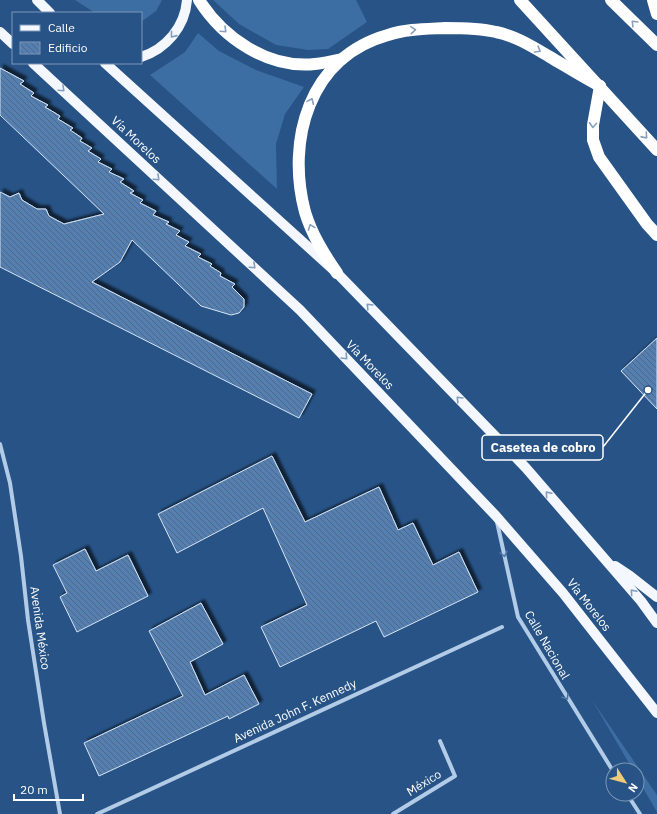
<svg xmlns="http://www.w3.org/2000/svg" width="657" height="814" font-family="'IBM Plex Sans',sans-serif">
	<defs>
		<pattern id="building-back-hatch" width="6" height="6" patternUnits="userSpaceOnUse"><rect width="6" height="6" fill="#547fb0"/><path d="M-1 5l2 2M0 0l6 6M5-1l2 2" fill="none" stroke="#506883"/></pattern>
		<filter id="shadow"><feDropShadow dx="3.5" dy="-3.5" stdDeviation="1" flood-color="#0009"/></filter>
	</defs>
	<rect width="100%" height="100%" fill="#275386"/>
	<g fill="#3c6da3">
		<path d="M75,0H162L156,11L141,22V13H95Z"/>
		<path d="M213,0H356L367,22L328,49L308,50L276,45L239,24Z"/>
		<path d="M198,33L219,51L256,70L304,87L285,114L276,144L277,189L150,75L185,52Z"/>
		<path d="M592,700L657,795V812L637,778V770H633Z"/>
	</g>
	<g fill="url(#building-back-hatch)" stroke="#d6e5f6" filter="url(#shadow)">
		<path d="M0,68L24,81L20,84L34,93L31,96L48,105L45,107L60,116L58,119L73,128L70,130L82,138L80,141L92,148L88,151L101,159L98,162L112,169L109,172L124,179L120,182L134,191L130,193L143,200L140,203L156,211L153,215L169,222L166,224L180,231L176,235L189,242L185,246L201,254L198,257L212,264L210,266L221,273L220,276L235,284L232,287L244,299V307L239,313L231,315L201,306L132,240L120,262L92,282L312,394L299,418L0,267V192L10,197L19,193L22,200L37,209H46L49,216L64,224L104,214L0,115Z"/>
		<path d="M657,338V409L621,371Z"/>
		<path d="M272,456L305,522L379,487L398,530L413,523L433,565L459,552L478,592L384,637L376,621L280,667L261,627L307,605L263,508L177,553L158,514Z"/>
		<path d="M85,549L96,571L128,555L148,596L77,632L60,597L67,593L53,565Z"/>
		<path d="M201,603L223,644L190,662L205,695L244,675L259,704L229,719L228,716L99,776L84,743L183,696L149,631Z"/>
	</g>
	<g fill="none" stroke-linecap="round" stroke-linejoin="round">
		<g stroke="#b2cce8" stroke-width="4">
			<path d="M0,444L10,483L21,556L28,620L44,723L60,814"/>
			<path d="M497,522L518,617L613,771"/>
			<path d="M627,794L640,814"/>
			<path d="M97,814L502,627"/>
			<path d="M393,814L455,776L440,741"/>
		</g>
		<g stroke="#f4f8fe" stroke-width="10">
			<path d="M37,0L50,13"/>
			<path d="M0,32L13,44"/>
			<path d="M141,57C166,49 185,27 187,0"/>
			<path d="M33,63L300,310L496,516L563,593L657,713"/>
			<path d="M105,63L337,273L526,468L641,601L657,623"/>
			<path d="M615,566L630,576L657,597"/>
		</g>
		<g stroke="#fff" stroke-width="12">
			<path d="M199,0C223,38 268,69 315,64C324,63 333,61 342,59"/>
			<path d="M520,0L657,150"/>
			<path d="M611,0L657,45"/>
			<path d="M653,0L657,14"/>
			<path d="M600,86L593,125V140L599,157L647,224L657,235"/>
			<path d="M337,273C324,254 312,235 305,212C286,140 309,57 388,35C406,29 425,29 445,28C461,28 479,28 496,32C516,36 533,47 550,57C567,67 583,77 600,86"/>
		</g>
	</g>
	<defs><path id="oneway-chevron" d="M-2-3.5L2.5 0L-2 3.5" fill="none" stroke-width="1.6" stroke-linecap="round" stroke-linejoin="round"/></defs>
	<g stroke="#88a0bc">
		<use href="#oneway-chevron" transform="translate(634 23) rotate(-135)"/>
		<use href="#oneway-chevron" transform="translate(224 30) rotate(43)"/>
		<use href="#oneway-chevron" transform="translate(413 30) rotate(-5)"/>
		<use href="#oneway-chevron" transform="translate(538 50) rotate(30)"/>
		<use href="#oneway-chevron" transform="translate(311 101) rotate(-66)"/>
		<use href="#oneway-chevron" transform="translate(593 125) rotate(94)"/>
		<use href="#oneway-chevron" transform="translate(645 136) rotate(48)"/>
		<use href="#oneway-chevron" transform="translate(311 227) rotate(-110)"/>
	</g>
	<g stroke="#839dbc">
		<use href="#oneway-chevron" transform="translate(173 35) rotate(129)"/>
		<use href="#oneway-chevron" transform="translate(62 89) rotate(43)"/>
		<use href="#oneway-chevron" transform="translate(157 178) rotate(43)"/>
		<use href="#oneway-chevron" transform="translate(253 266) rotate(43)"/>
		<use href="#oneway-chevron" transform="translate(369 306) rotate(-134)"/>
		<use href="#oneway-chevron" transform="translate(345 357) rotate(46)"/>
		<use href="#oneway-chevron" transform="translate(459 399) rotate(-134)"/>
		<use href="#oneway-chevron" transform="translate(548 494) rotate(-131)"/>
		<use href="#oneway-chevron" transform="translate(633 592) rotate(-131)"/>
	</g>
	<g stroke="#5177a3">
		<use href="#oneway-chevron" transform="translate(504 554) rotate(78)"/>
		<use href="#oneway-chevron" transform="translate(566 697) rotate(58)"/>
	</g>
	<g text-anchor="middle" stroke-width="3" stroke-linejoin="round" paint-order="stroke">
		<g font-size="12" fill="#fff" stroke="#275386">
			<text transform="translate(136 140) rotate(43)" y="4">Vía Morelos</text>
			<text transform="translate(370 365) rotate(46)" y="4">Vía Morelos</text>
			<text transform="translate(589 605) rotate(52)" y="4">Vía Morelos</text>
			<text transform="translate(40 628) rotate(82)" y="4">Avenida México</text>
			<text transform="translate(547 645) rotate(60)" y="4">Calle Nacional</text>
			<text transform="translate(295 711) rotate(-25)" y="4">Avenida John F. Kennedy</text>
			<text transform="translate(424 783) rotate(-32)" y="4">México</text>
		</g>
	</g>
	<path fill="none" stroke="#fff" stroke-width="1.5" d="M648 390L603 447"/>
	<circle fill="#fff" stroke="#275386" stroke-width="1.5" cx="648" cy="390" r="4"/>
	<rect fill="#275386" stroke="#fff" stroke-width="1.5" x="482" y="435" width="121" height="25" rx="4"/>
	<g font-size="13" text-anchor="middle" font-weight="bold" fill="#fff">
		<text x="543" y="452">Casetea de cobro</text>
	</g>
	<rect x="12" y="12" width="130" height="52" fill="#275386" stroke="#7d98b6"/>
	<rect x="20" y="25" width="20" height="6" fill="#f4f8fe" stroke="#7d98b6"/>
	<text x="48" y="32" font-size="12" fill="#ffffff">Calle</text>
	<rect x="20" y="42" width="20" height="12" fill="url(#building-back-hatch)" stroke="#7d98b6"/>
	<text x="48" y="52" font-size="12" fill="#ffffff">Edificio</text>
	<g transform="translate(625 782) rotate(126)"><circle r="19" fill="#275386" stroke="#7d98b6"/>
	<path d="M0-3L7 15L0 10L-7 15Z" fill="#f0cb78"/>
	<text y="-6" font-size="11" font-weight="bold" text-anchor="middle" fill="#ffffff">N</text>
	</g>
	<path d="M14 794v6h69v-6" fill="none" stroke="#ffffff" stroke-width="2"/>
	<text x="20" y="794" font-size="12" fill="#ffffff" stroke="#275386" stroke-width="3" paint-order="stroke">20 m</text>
</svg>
